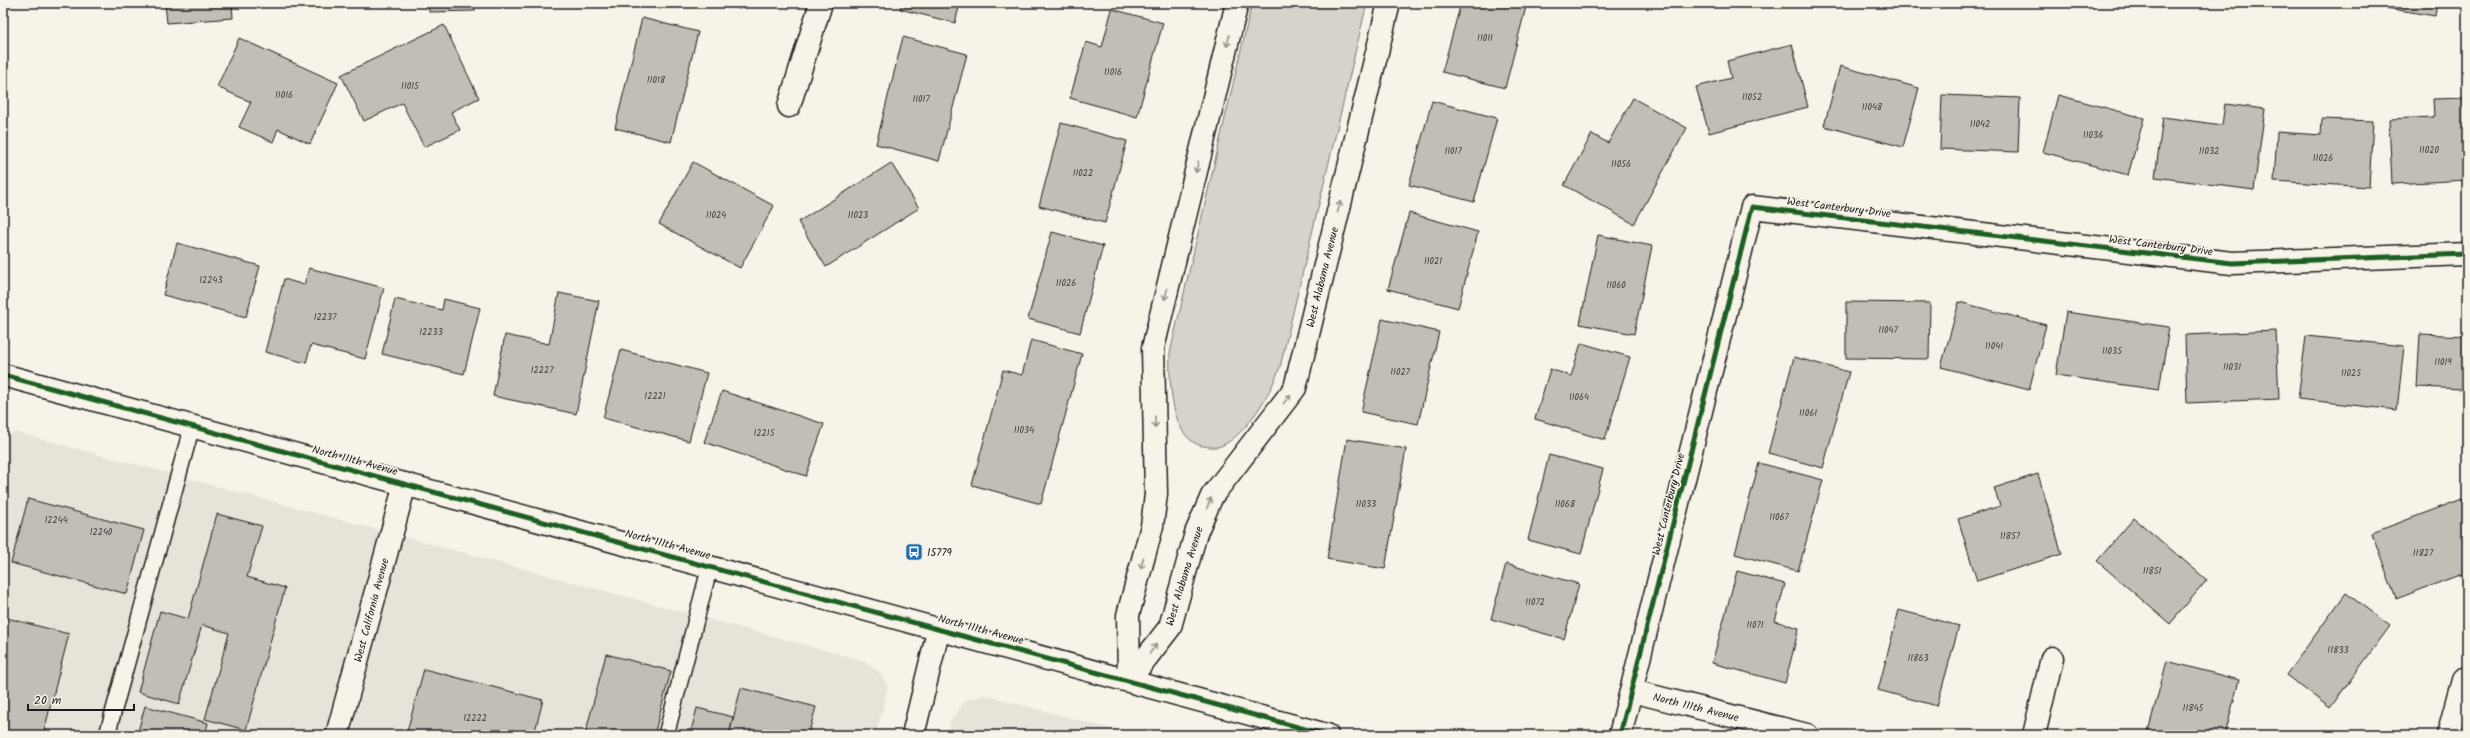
<svg xmlns="http://www.w3.org/2000/svg" width="2470" height="738" font-family="Kalam,sans-serif">
	<rect width="100%" height="100%" fill="#f7f3e8"/>
	<filter id="ink" filterUnits="userSpaceOnUse"><feTurbulence type="fractalNoise" baseFrequency=".025" numOctaves="2"/><feDisplacementMap in="SourceGraphic" scale="8" xChannelSelector="R" yChannelSelector="G"/><feConvolveMatrix kernelMatrix="1 2 1 2 8 2 1 2 1" color-interpolation-filters="sRGB"/></filter>
	<g filter="url(#ink)">
		<g fill="#e6e3d9">
			<path d="M15,432L861,660L879,672L888,686L876,735H3V436Z"/>
			<path d="M984,695L1134,735H947L950,722L965,701Z"/>
		</g>
		<path fill="#d7d3cb" stroke="#7a7874" d="M1252,3H1367L1280,367C1271,392 1247,435 1221,446C1216,448 1209,447 1203,446C1170,440 1169,379 1170,353Z"/>
		<g fill="#c0beb5" stroke="#1c1c1c">
			<path d="M165,3H232L233,18L167,23Z"/>
			<path d="M428,3H474L475,11L429,12Z"/>
			<path d="M718,3H741L740,9Z"/>
			<path d="M902,3H960L955,23L900,9Z"/>
			<path d="M1461,3H1527L1505,88L1442,72Z"/>
			<path d="M2356,3H2437L2435,16Z"/>
			<path d="M1112,9L1163,23L1137,117L1070,98L1086,42L1102,47Z"/>
			<path d="M642,18L698,32L671,142L615,128Z"/>
			<path d="M444,25L479,98L451,112L460,130L424,147L402,103L364,121L341,75Z"/>
			<path d="M903,37L967,54L939,161L876,144Z"/>
			<path d="M239,38L338,83L310,144L278,129L273,142L239,127L251,102L217,87Z"/>
			<path d="M1792,44L1808,107L1709,133L1696,87L1731,78L1727,61Z"/>
			<path d="M1840,66L1919,88L1903,147L1824,126Z"/>
			<path d="M1942,95L2020,98L2018,152L1940,149Z"/>
			<path d="M2058,95L2144,118L2128,175L2043,152Z"/>
			<path d="M1633,98L1687,128L1634,224L1564,185L1592,134L1608,143Z"/>
			<path d="M2467,98V180L2392,184L2389,119L2434,117L2433,99Z"/>
			<path d="M1432,101L1497,118L1474,202L1409,185Z"/>
			<path d="M2225,104L2265,109L2254,190L2155,177L2163,117L2222,125Z"/>
			<path d="M2322,119L2373,121L2369,187L2274,181L2277,132L2321,135Z"/>
			<path d="M1061,123L1127,141L1105,223L1039,206Z"/>
			<path d="M693,162L774,206L740,268L659,224Z"/>
			<path d="M891,163L919,208L826,267L798,222Z"/>
			<path d="M1409,213L1478,232L1458,308L1388,289Z"/>
			<path d="M1052,232L1103,246L1080,333L1028,319Z"/>
			<path d="M1598,235L1652,246L1634,334L1580,324Z"/>
			<path d="M177,243L260,266L246,317L163,295Z"/>
			<path d="M309,268L384,288L365,359L311,345L306,363L265,352L284,279L304,285Z"/>
			<path d="M559,293L599,301L576,414L493,396L505,335L549,344Z"/>
			<path d="M395,299L442,310L444,299L480,308L464,374L382,354Z"/>
			<path d="M1846,302L1930,303L1929,359L1846,358Z"/>
			<path d="M1959,302L2046,325L2029,390L1941,367Z"/>
			<path d="M2066,312L2169,327L2159,390L2056,375Z"/>
			<path d="M1382,319L1439,332L1418,424L1361,412Z"/>
			<path d="M2276,331L2279,399L2187,403L2185,335Z"/>
			<path d="M2420,334L2467,336V402H2462L2463,389L2417,387Z"/>
			<path d="M2306,336L2404,346L2397,410L2298,399Z"/>
			<path d="M1031,340L1082,354L1041,504L972,485L1003,370L1022,375Z"/>
			<path d="M1581,343L1630,357L1605,440L1535,419L1550,369L1571,376Z"/>
			<path d="M621,350L707,373L689,441L603,418Z"/>
			<path d="M1794,357L1849,372L1823,468L1768,453Z"/>
			<path d="M722,391L824,424L806,476L704,442Z"/>
			<path d="M1347,439L1406,449L1385,569L1327,559Z"/>
			<path d="M1549,455L1603,469L1581,554L1528,540Z"/>
			<path d="M1759,463L1823,480L1798,571L1735,554Z"/>
			<path d="M2038,474L2062,554L1977,581L1958,519L2000,506L1994,488Z"/>
			<path d="M28,499L144,530L127,594L11,563Z"/>
			<path d="M2462,499L2467,512V572L2396,599L2372,533Z"/>
			<path d="M217,514L262,526L247,577L285,588L246,730L205,719L229,633L202,625L179,704L138,692L160,611L188,619Z"/>
			<path d="M2134,518L2207,580L2170,624L2097,561Z"/>
			<path d="M1506,564L1579,584L1564,639L1491,619Z"/>
			<path d="M1737,571L1785,584L1775,621L1799,628L1785,683L1712,663Z"/>
			<path d="M2346,593L2390,626L2330,708L2286,675Z"/>
			<path d="M1899,610L1959,626L1937,706L1878,690Z"/>
			<path d="M3,617L69,634L43,735H3Z"/>
			<path d="M606,654L671,671L654,735H585Z"/>
			<path d="M2167,661L2239,680L2225,735H2147Z"/>
			<path d="M424,669L543,700L534,735H406Z"/>
			<path d="M741,688L816,707L808,735H729Z"/>
			<path d="M145,706L208,723L205,735H137Z"/>
			<path d="M697,708L733,717L729,735H690Z"/>
			<path d="M2322,730L2342,735H2321Z"/>
		</g>
		<g fill="none" stroke-linecap="round" stroke-linejoin="round">
			<defs>
				<g id="service">
					<path d="M107,735L192,426"/>
					<path d="M666,735L710,566"/>
				</g>
				<g id="minor">
					<path d="M789,106L821,3"/>
					<path d="M1632,691L1807,735"/>
					<path d="M337,735L405,484"/>
					<path d="M913,735L939,628"/>
					<path d="M1620,735L1752,207L2232,263L2467,254"/>
					<path d="M2034,735L2052,658"/>
					<path d="M2448,735L2463,680"/>
				</g>
				<g id="tertiary">
					<path d="M3,375L1327,735"/>
					<path d="M1129,680L1170,627L1196,533L1212,496L1295,388L1389,3"/>
					<path d="M1129,680L1128,615L1152,526L1156,494L1153,348L1237,3"/>
				</g>
			</defs>
			<use href="#service" stroke="#1c1c1c" stroke-width="18"/>
			<use href="#minor" stroke="#1c1c1c" stroke-width="25"/>
			<use href="#tertiary" stroke="#1c1c1c" stroke-width="25"/>
			<use href="#service" stroke="#f7f3e8" stroke-width="15"/>
			<use href="#minor" stroke="#f7f3e8" stroke-width="22"/>
			<use href="#tertiary" stroke="#f7f3e8" stroke-width="22"/>
			<defs>
				<g id="cycleway">
					<path d="M3,375L1327,735"/>
					<path d="M1620,735L1752,207L2232,263L2467,254"/>
				</g>
			</defs>
			<use href="#cycleway" stroke="#f7f3e8" stroke-width="8"/>
			<use href="#cycleway" stroke="#1b5e20" stroke-width="5"/>
		</g>
		<defs><path id="oneway-shaft" d="M-6 0H5M1.5-3L5.5 0L1.5 3" fill="none" stroke-width="1.6" stroke-linecap="round" stroke-linejoin="round"/></defs>
		<g stroke="#94928c">
			<use href="#oneway-shaft" transform="translate(1228 41) rotate(104)"/>
			<use href="#oneway-shaft" transform="translate(1197 167) rotate(104)"/>
			<use href="#oneway-shaft" transform="translate(1339 207) rotate(-76)"/>
			<use href="#oneway-shaft" transform="translate(1166 294) rotate(104)"/>
			<use href="#oneway-shaft" transform="translate(1287 399) rotate(-52)"/>
			<use href="#oneway-shaft" transform="translate(1155 422) rotate(89)"/>
			<use href="#oneway-shaft" transform="translate(1209 503) rotate(-67)"/>
			<use href="#oneway-shaft" transform="translate(1142 563) rotate(105)"/>
			<use href="#oneway-shaft" transform="translate(1153 649) rotate(-53)"/>
		</g>
	</g>
	<defs>
		<symbol id="bus-square" viewBox="-11 -11 22 22"><rect x="-9" y="-9" width="18" height="18" rx="4" fill="#1f6fb2" stroke="#f7f3e8"/><path d="M-5-6H5V4H4V6H2V4H-2V6H-4V4H-5ZM-3.5-4V0h7V-4ZM-3.5 1.2v1.5H-2V1.2ZM2 1.2v1.5H3.5V1.2Z" fill="#fff"/></symbol>
	</defs>
	<g fill-rule="evenodd">
		<use href="#bus-square" x="904" y="542" width="20" height="20"/>
	</g>
	<g text-anchor="middle" stroke-width="3.5" stroke-linejoin="round" paint-order="stroke">
		<g font-size="9" fill="#454442">
			<text x="1485" y="41">11011</text>
			<text x="1113" y="75">11016</text>
			<text x="656" y="83">11018</text>
			<text x="410" y="89">11015</text>
			<text x="284" y="98">11016</text>
			<text x="1752" y="100">11052</text>
			<text x="921" y="102">11017</text>
			<text x="1872" y="110">11048</text>
			<text x="1980" y="127">11042</text>
			<text x="2093" y="138">11036</text>
			<text x="2429" y="153">11020</text>
			<text x="1453" y="154">11017</text>
			<text x="2209" y="154">11032</text>
			<text x="2323" y="161">11026</text>
			<text x="1621" y="167">11056</text>
			<text x="1083" y="176">11022</text>
			<text x="716" y="218">11024</text>
			<text x="858" y="218">11023</text>
			<text x="1433" y="264">11021</text>
			<text x="211" y="283">12243</text>
			<text x="1066" y="286">11026</text>
			<text x="1616" y="288">11060</text>
			<text x="325" y="320">12237</text>
			<text x="1888" y="333">11047</text>
			<text x="431" y="335">12233</text>
			<text x="1994" y="349">11041</text>
			<text x="2112" y="354">11035</text>
			<text x="2443" y="365">11019</text>
			<text x="2232" y="370">11031</text>
			<text x="542" y="373">12227</text>
			<text x="1400" y="375">11027</text>
			<text x="2351" y="376">11025</text>
			<text x="655" y="399">12221</text>
			<text x="1579" y="400">11064</text>
			<text x="1808" y="416">11061</text>
			<text x="1024" y="433">11034</text>
			<text x="764" y="436">12215</text>
			<text x="1366" y="507">11033</text>
			<text x="1565" y="507">11068</text>
			<text x="1779" y="520">11067</text>
			<text x="56" y="523">12244</text>
			<text x="101" y="535">12240</text>
			<text x="2010" y="539">11857</text>
			<text x="2423" y="556">11827</text>
			<text x="2152" y="574">11851</text>
			<text x="1535" y="605">11072</text>
			<text x="1755" y="628">11071</text>
			<text x="2338" y="653">11833</text>
			<text x="1918" y="661">11863</text>
			<text x="2193" y="711">11845</text>
			<text x="475" y="721">12222</text>
		</g>
		<g font-size="11" fill="#1c1c1c" stroke="#f7f3e8">
			<text transform="translate(1839 207) rotate(7)" y="4">West Canterbury Drive</text>
			<text transform="translate(2161 245) rotate(7)" y="4">West Canterbury Drive</text>
			<text transform="translate(1322 277) rotate(-76)" y="4">West Alabama Avenue</text>
			<text transform="translate(355 460) rotate(15)" y="4">North 111th Avenue</text>
			<text transform="translate(1668 504) rotate(-76)" y="4">West Canterbury Drive</text>
			<text transform="translate(668 544) rotate(15)" y="4">North 111th Avenue</text>
			<text transform="translate(1184 576) rotate(-73)" y="4">West Alabama Avenue</text>
			<text transform="translate(371 610) rotate(-75)" y="4">West California Avenue</text>
			<text transform="translate(981 629) rotate(15)" y="4">North 111th Avenue</text>
			<text transform="translate(1696 707) rotate(14)" y="4">North 111th Avenue</text>
		</g>
		<g font-size="11" fill="#1c1c1c" stroke="#f7f3e8" text-anchor="start">
			<text x="927" y="556">15779</text>
		</g>
	</g>
	<rect width="2470" height="738" fill="none" stroke="#f7f3e8" stroke-width="16"/>
	<rect x="8" y="8" width="2454" height="722" fill="none" stroke="#1c1c1c" stroke-width="1.5" filter="url(#ink)"/>
	<path d="M28 704v6h106v-6" fill="none" stroke="#1c1c1c" stroke-width="2"/>
	<text x="34" y="704" font-size="12" fill="#1c1c1c" stroke="#f7f3e8" stroke-width="3" paint-order="stroke">20 m</text>
</svg>
